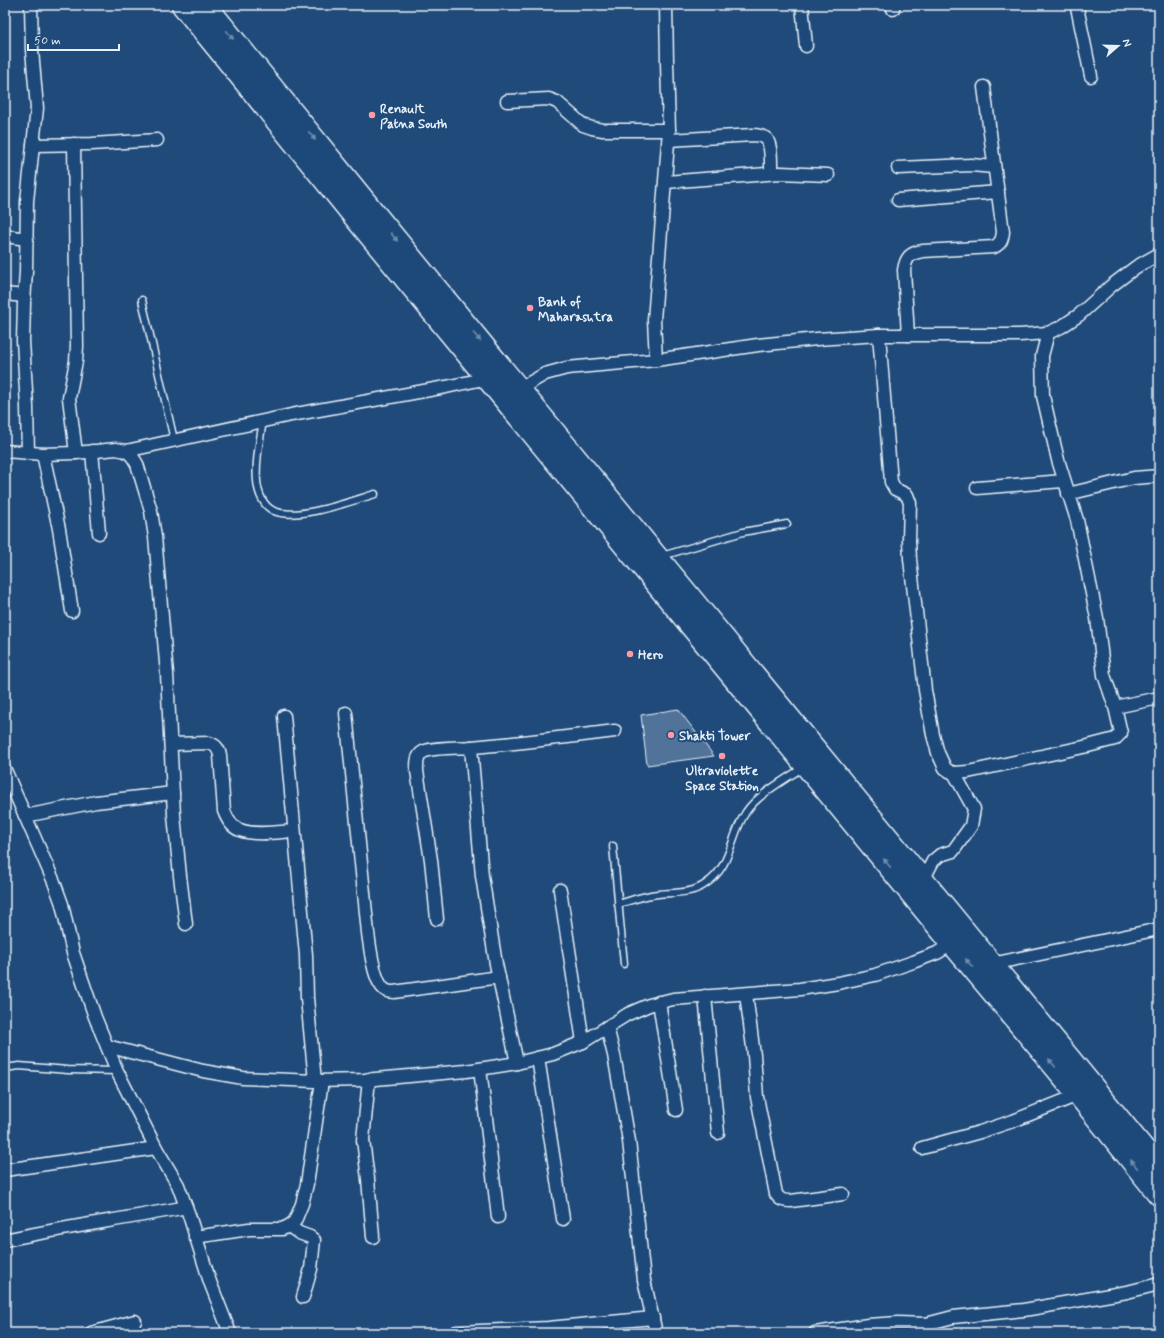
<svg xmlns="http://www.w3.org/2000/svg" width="1164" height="1338" font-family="Mynerve,sans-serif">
	<rect width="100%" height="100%" fill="#1f4a7a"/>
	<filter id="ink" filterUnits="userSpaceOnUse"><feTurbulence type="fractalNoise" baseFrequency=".025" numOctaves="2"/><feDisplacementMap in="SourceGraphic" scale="8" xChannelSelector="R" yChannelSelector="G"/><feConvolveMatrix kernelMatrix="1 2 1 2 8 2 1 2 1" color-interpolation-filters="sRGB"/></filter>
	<g filter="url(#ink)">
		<path fill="#517399" stroke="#e8f1f8" d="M678,709L714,756L647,765L641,715Z"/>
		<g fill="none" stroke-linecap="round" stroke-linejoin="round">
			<defs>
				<g id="lane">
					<path d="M142,300L174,440"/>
					<path d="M263,421C260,440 255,461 257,481C258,493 263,506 274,511C298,521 351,501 375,494"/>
					<path d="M662,556L743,532L787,524"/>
					<path d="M613,846L624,964"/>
					<path d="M618,904C629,901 640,897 651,895C668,892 689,895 704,885C733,866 729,837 746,812C756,796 787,778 804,767"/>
					<path d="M5,1068L19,1066L68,1070L117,1071"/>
				</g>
				<g id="street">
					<path d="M802,5L806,46"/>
					<path d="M893,5V9"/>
					<path d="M1076,5L1078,12L1091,76"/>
					<path d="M507,101L549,99L557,102L583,125L592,128L603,130H669"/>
					<path d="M669,140L753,135C757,135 762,136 766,138C772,145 771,165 771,173"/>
					<path d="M74,144L77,346L76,361L69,398L76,453"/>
					<path d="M33,145L92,144L157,140"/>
					<path d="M898,168L971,165L994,167"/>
					<path d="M666,182L780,173L828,175"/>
					<path d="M898,200L998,192"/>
					<path d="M5,236L27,239"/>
					<path d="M5,294L24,296"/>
					<path d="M879,335L891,482L895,489L907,495L910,503L909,541L910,559L925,690L933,735L938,753L945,768L949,771L954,773L968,772L1088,746L1115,739L1121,733L1115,707L1104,675L1097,618L1077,520L1058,460L1043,396L1042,356L1048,333"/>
					<path d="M908,335L904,270C906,257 910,253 923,251L994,247C1001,243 1002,240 1003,232L984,87"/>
					<path d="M656,360L654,320L669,130L667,63L666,5"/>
					<path d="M514,392L545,374L567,368L656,360L758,345L817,339L879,335H1020L1048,333L1061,327L1079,315L1111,286L1136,267L1159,254"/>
					<path d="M5,451L43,454L76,453L116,449L126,451L132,456L137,464L151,511L155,537L167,674L174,815L180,876L186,924"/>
					<path d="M92,451L99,533"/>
					<path d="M126,451L291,415L446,387L488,378"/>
					<path d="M28,453L27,407L23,341L24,303L26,271L27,201L37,108L32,50L31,5"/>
					<path d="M43,454L59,529L72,611"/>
					<path d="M977,488L1063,481"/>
					<path d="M1068,494L1134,478L1159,476"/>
					<path d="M1115,707L1159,698"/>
					<path d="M346,713L368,933C370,947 373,976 382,987C385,991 389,992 394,992L499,977"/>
					<path d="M284,716L306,955L307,998L315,1081"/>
					<path d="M171,744L209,743C216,745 218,748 220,755L224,811C227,819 231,827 240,830C254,836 279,832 294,831"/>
					<path d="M471,747L482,876L496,964L517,1063"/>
					<path d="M5,770L54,882L62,904L73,953L95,1017L117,1071L156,1148L178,1185L189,1215L210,1282L230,1333"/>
					<path d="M25,816L96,802L173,793"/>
					<path d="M923,880L933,861L940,855L953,851L971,826L974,809L954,773"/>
					<path d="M560,890L583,1042"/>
					<path d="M437,919L431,860L417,771C417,765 416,756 423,752C432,747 461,748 472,747C520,743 568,737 615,731"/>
					<path d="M992,964L1159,929"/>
					<path d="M746,994L754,1055L757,1097L776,1194C780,1200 783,1201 791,1201L843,1194"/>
					<path d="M705,996L718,1133"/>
					<path d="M659,1002L676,1110"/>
					<path d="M607,1027L614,1055L629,1141L644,1280L656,1333"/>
					<path d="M107,1046L203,1071L243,1078L315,1081L364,1080L466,1071L517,1063L553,1054L583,1042L628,1014L649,1005L673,999L800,989L838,983L875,975L913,962L937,953L957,941"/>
					<path d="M538,1058L563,1219"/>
					<path d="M480,1069L498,1217"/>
					<path d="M369,1079L363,1140L368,1179L373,1237"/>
					<path d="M922,1148L980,1132L1013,1121L1083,1093"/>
					<path d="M5,1170L156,1148"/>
					<path d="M289,1226L299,1233L310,1237L314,1240L311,1269L303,1297"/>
					<path d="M195,1237L249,1229H282L289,1226L295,1221L302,1204L307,1184L322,1081"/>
					<path d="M5,1240C65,1227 126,1219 186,1207"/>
					<path d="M456,1332L548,1328L653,1318"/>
					<path d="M91,1333L135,1321"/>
					<path d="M815,1333L868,1325L898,1323L926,1324"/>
					<path d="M920,1333L926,1324L953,1317L1024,1310L1127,1292L1159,1284"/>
				</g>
				<g id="highway">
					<path d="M183,5L360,223L953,944L1079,1095L1159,1194"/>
					<path d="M205,5L373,212L1159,1168"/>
				</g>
			</defs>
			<use href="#lane" stroke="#e8f1f8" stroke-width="9"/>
			<use href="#street" stroke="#e8f1f8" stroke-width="15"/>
			<use href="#highway" stroke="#e8f1f8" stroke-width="25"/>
			<use href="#lane" stroke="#1f4a7a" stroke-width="6"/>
			<use href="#street" stroke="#1f4a7a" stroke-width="12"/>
			<use href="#highway" stroke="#1f4a7a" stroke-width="22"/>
		</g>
		<defs><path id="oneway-solid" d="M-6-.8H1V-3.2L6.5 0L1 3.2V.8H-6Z"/></defs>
		<g fill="#6f8dac">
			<use href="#oneway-solid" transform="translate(230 35) rotate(51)"/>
			<use href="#oneway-solid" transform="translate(312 136) rotate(51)"/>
			<use href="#oneway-solid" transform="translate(394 237) rotate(50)"/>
			<use href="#oneway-solid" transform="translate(477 337) rotate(50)"/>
			<use href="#oneway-solid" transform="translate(887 863) rotate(-129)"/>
			<use href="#oneway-solid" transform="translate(969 963) rotate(-130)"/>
			<use href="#oneway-solid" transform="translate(1052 1063) rotate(-130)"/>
			<use href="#oneway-solid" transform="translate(1134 1164) rotate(-129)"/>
		</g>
	</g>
	<g fill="#ff9aa2" stroke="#1f4a7a" stroke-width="1.5">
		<circle cx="372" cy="115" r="4"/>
		<circle cx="530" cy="308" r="4"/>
		<circle cx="630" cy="654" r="4"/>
		<circle cx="671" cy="735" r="4"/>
		<circle cx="722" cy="756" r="4"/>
	</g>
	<g text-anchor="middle" stroke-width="4" stroke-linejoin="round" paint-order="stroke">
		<g font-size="13" font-weight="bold" fill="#e8f1f8" stroke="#1f4a7a" text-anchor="start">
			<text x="380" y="113">Renault<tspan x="380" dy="15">Patna South</tspan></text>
			<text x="538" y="306">Bank of<tspan x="538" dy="15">Maharashtra</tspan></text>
			<text x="638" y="659">Hero</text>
			<text x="679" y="740">Shakti Tower</text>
			<text x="722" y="775" text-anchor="middle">Ultraviolette<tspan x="722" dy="15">Space Station</tspan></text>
		</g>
	</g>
	<rect width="1164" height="1338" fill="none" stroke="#1f4a7a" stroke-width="20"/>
	<rect x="10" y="10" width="1144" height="1318" fill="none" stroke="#e8f1f8" stroke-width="1.5" filter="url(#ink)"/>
	<g transform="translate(1118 46) rotate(70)" stroke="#1f4a7a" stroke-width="3" paint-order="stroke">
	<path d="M0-3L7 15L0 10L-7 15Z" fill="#e8f1f8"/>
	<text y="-6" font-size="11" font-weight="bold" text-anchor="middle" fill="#e8f1f8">N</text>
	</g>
	<path d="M28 44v6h91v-6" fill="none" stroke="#e8f1f8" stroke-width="2"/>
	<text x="34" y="44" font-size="12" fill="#e8f1f8" stroke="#1f4a7a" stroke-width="3" paint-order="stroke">50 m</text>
</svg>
